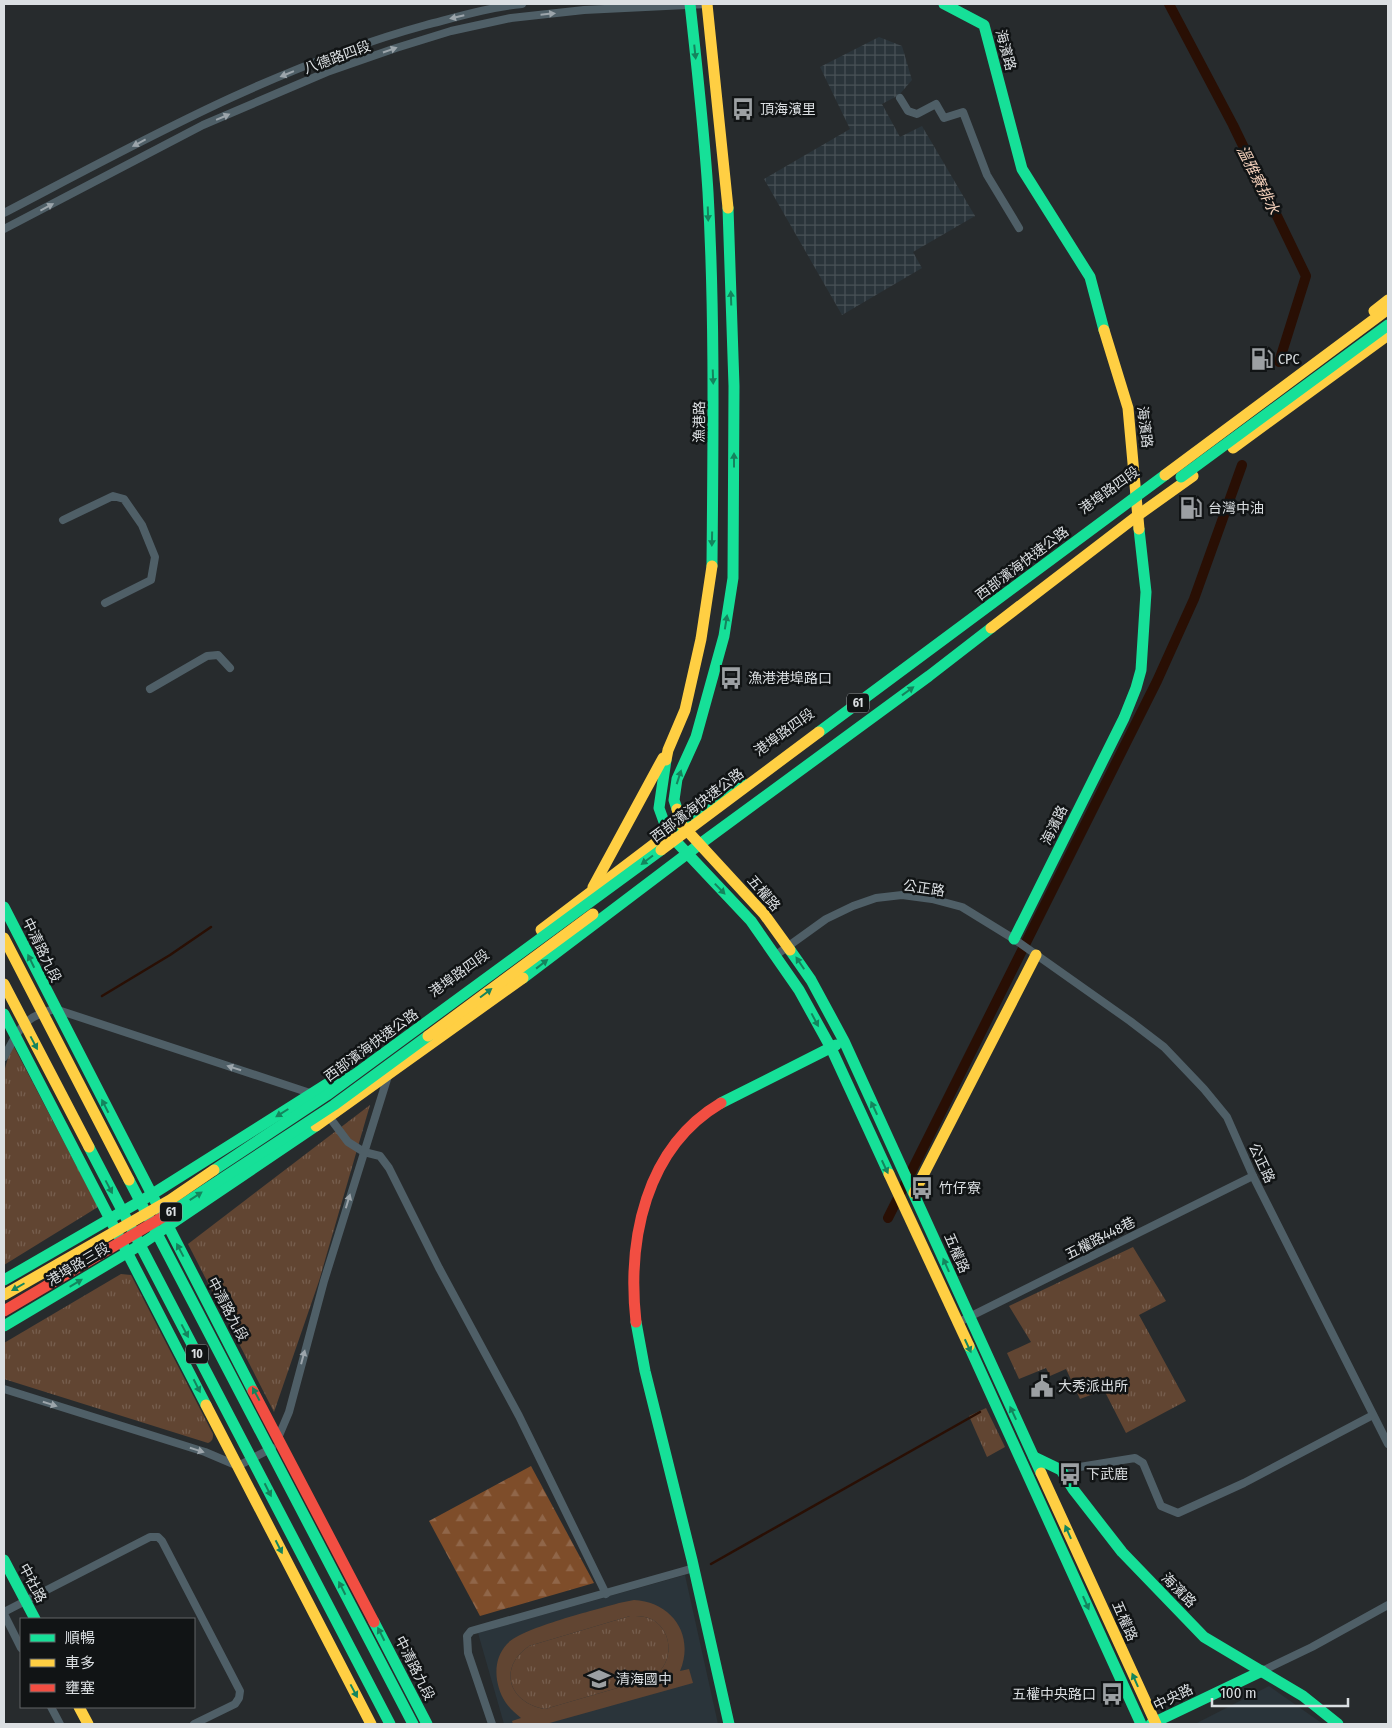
<svg xmlns="http://www.w3.org/2000/svg" width="1392" height="1728" font-family="'Fira Sans Condensed','Noto Sans TC',sans-serif">
	<defs>
		<pattern id="industrial-grid" width="8" height="8" patternUnits="userSpaceOnUse" patternTransform="scale(1.25)"><rect width="8" height="8" fill="#2a343a"/><path d="M0 4h8M4 0v8" fill="none" stroke="#485156"/></pattern>
		<pattern id="grass-tufts" width="24" height="20" patternUnits="userSpaceOnUse" patternTransform="scale(1.25)"><rect width="24" height="20" fill="#614532"/><path d="M3 7l-1-3M5 7V3M7 7l1-3M15 17l-1-3M17 17v-4M19 17l1-3" fill="none" stroke="#775f4f"/></pattern>
		<pattern id="forest-firs" width="22" height="20" patternUnits="userSpaceOnUse" patternTransform="scale(1.25)"><rect width="22" height="20" fill="#7e4d2a"/><path d="M5 1l3.5 6h-7zM16 11l3.5 6h-7z" fill="#906649"/></pattern>
	</defs>
	<rect width="100%" height="100%" fill="#272b2d"/>
	<g fill="#2a343a">
		<path d="M685,1575L718,1724H504L478,1633Z"/>
		<path d="M1269,1686L1323,1724H1195Z"/>
	</g>
	<path fill="url(#industrial-grid)" d="M879,37L902,46L912,80L899,95L882,104L900,137L922,126L975,216L913,252L922,268L842,315L764,179L850,129L820,67Z"/>
	<g fill="url(#grass-tufts)">
		<path d="M12,1043L98,1207L4,1265V1072Z"/>
		<path d="M370,1105L319,1281L274,1412L188,1244Z"/>
		<path d="M1133,1247L1166,1301L1139,1315L1186,1401L1126,1433L1104,1390L1080,1399L1066,1369L1050,1376L1046,1368L1019,1379L1007,1353L1031,1342L1009,1306Z"/>
		<path d="M121,1274L131,1275L213,1434C213,1438 213,1441 208,1443L4,1379V1343Z"/>
		<path d="M986,1408L1005,1447L987,1457L969,1416Z"/>
		<path d="M630,1616C638,1616 646,1616 653,1620C672,1631 673,1658 659,1672C655,1676 650,1678 645,1680L545,1709C509,1703 497,1668 529,1646Z"/>
	</g>
	<path fill="url(#forest-firs)" d="M531,1466L594,1583L480,1616L429,1521Z"/>
	<path fill="#614532" fill-rule="evenodd" d="M634,1600C672,1602 695,1635 680,1671L689,1669L693,1683L546,1724H513L512,1721L521,1718C507,1707 500,1697 497,1680C495,1666 498,1654 507,1644C521,1628 595,1610 619,1603ZM630,1616C638,1616 646,1616 653,1620C672,1631 673,1658 659,1672C655,1676 650,1678 645,1680L545,1709C509,1703 497,1668 529,1646Z"/>
	<g fill="none" stroke-linecap="round" stroke-linejoin="round">
		<g stroke="#290f04" stroke-width="2.5">
			<path d="M102,996L170,955L211,927"/>
			<path d="M711,1564L980,1412"/>
		</g>
		<g stroke="#290f04" stroke-width="10">
			<path d="M1169,4L1233,125L1306,276L1279,362"/>
			<path d="M888,1218L1157,681L1194,599L1242,465"/>
		</g>
		<g stroke="#4f5f67" stroke-width="8">
			<path d="M900,98L908,111L917,114L936,104L944,118L963,112L987,175L1019,228"/>
			<path d="M4,213C140,142 276,66 426,25C457,17 490,7 522,4"/>
			<path d="M4,229L203,125L327,72L396,48L451,31L511,18L584,10L707,4"/>
			<path d="M63,520L113,496L124,499L142,525L155,557L151,580L105,603"/>
			<path d="M150,689L207,656L218,655L230,668"/>
			<path d="M776,955L826,919L853,906L876,898L902,895L932,899L962,907L1014,939L1130,1021L1164,1047L1204,1089L1227,1117L1253,1176L1388,1444"/>
			<path d="M4,1057C19,1030 22,1017 55,1009L313,1094"/>
			<path d="M327,1114L348,1142L364,1152L380,1156L389,1168L439,1268L519,1416L606,1594"/>
			<path d="M957,1323L1253,1176"/>
			<path d="M4,1389L205,1452L238,1466L272,1448"/>
			<path d="M278,1438L289,1412L324,1281L388,1076"/>
			<path d="M1061,1470L1135,1458L1143,1463L1161,1506L1178,1513L1244,1483L1373,1415"/>
			<path d="M4,1612L150,1537H158L162,1541L240,1691L239,1698L235,1704L194,1724"/>
			<path d="M4,1614L21,1648"/>
			<path d="M1262,1671L1312,1647L1388,1605"/>
			<path d="M51,1707L60,1724"/>
			<path d="M492,1724L468,1653L467,1636L471,1631L694,1568"/>
		</g>
		<g stroke="#16e098" stroke-width="11">
			<path d="M690,4C697,67 704,129 708,192C715,317 713,441 712,566"/>
			<path d="M944,4L984,25L1022,169L1090,277L1104,330"/>
			<path d="M666,760L659,808L668,833L751,921L799,990L831,1048L889,1174"/>
			<path d="M677,809L674,800L677,779L696,737L724,636L733,578L734,386L728,208"/>
			<path d="M670,832L741,781"/>
			<path d="M4,907L253,1391"/>
			<path d="M1014,939L1124,718L1136,688L1141,670L1146,592L1139,529"/>
			<path d="M790,950L811,980L844,1041L1041,1473"/>
			<path d="M523,978L700,844L929,676L991,628"/>
			<path d="M4,1014L206,1405"/>
			<path d="M721,1103L836,1045"/>
			<path d="M89,1147L390,1724"/>
			<path d="M129,1180L413,1724"/>
			<path d="M4,1280L151,1195L346,1072"/>
			<path d="M636,1322L645,1371L692,1560L729,1724"/>
			<path d="M4,1326L140,1245L316,1126"/>
			<path d="M969,1346L1141,1724"/>
			<path d="M1034,1457L1061,1470L1073,1489L1122,1552L1204,1637L1303,1696L1338,1724"/>
			<path d="M4,1560L35,1619"/>
			<path d="M374,1622L427,1724"/>
			<path d="M1151,1724L1262,1671"/>
		</g>
		<g stroke="#ffcf43" stroke-width="11">
			<path d="M707,4L728,208"/>
			<path d="M1374,311L1388,300"/>
			<path d="M1104,330L1128,408L1139,529"/>
			<path d="M1233,448L1388,335"/>
			<path d="M991,628L1137,516L1193,476"/>
			<path d="M666,760L668,750L685,710L701,639L712,566"/>
			<path d="M677,809L681,824L764,914L790,950"/>
			<path d="M593,887L663,758"/>
			<path d="M541,930L670,832"/>
			<path d="M4,938L129,1180"/>
			<path d="M4,984L89,1147"/>
			<path d="M316,1126L523,978"/>
			<path d="M889,1174L969,1346"/>
			<path d="M914,1193L1036,955"/>
			<path d="M206,1405L371,1724"/>
			<path d="M1041,1473L1156,1724"/>
			<path d="M79,1707L88,1724"/>
		</g>
		<g stroke="#f24e42" stroke-width="11">
			<path d="M636,1322C627,1240 645,1148 721,1103"/>
			<path d="M253,1391L374,1622"/>
		</g>
		<g stroke="#16e098" stroke-width="11">
			<path d="M1181,477L1388,325"/>
			<path d="M819,732L1165,475"/>
			<path d="M214,1170L327,1095L661,850"/>
			<path d="M168,1214L334,1105L428,1036"/>
		</g>
		<g stroke="#ffcf43" stroke-width="11">
			<path d="M1165,475L1388,309"/>
			<path d="M661,850L819,732"/>
			<path d="M428,1036L593,914"/>
			<path d="M4,1295L170,1200L214,1170"/>
		</g>
		<path stroke="#f24e42" stroke-width="11" d="M4,1311L168,1214"/>
	</g>
	<defs><path id="oneway-solid" d="M-6-.8H1V-3.2L6.5 0L1 3.2V.8H-6Z" transform="scale(1.25)"/></defs>
	<g fill="#9ca5ab">
		<use href="#oneway-solid" transform="translate(548 14) rotate(-6)"/>
		<use href="#oneway-solid" transform="translate(457 17) rotate(167)"/>
		<use href="#oneway-solid" transform="translate(390 50) rotate(-19)"/>
		<use href="#oneway-solid" transform="translate(287 74) rotate(158)"/>
		<use href="#oneway-solid" transform="translate(223 117) rotate(-23)"/>
		<use href="#oneway-solid" transform="translate(139 143) rotate(152)"/>
		<use href="#oneway-solid" transform="translate(47 207) rotate(-28)"/>
		<use href="#oneway-solid" transform="translate(234 1068) rotate(-162)"/>
		<use href="#oneway-solid" transform="translate(348 1201) rotate(-73)"/>
		<use href="#oneway-solid" transform="translate(303 1357) rotate(-75)"/>
		<use href="#oneway-solid" transform="translate(50 1404) rotate(17)"/>
		<use href="#oneway-solid" transform="translate(197 1450) rotate(17)"/>
	</g>
	<g fill="#14845d">
		<use href="#oneway-solid" transform="translate(695 52) rotate(84)"/>
		<use href="#oneway-solid" transform="translate(708 214) rotate(88)"/>
		<use href="#oneway-solid" transform="translate(731 298) rotate(-92)"/>
		<use href="#oneway-solid" transform="translate(713 377) rotate(88)"/>
		<use href="#oneway-solid" transform="translate(734 460) rotate(-90)"/>
		<use href="#oneway-solid" transform="translate(712 539) rotate(91)"/>
		<use href="#oneway-solid" transform="translate(726 622) rotate(-81)"/>
		<use href="#oneway-solid" transform="translate(908 691) rotate(-36)"/>
		<use href="#oneway-solid" transform="translate(679 777) rotate(-72)"/>
		<use href="#oneway-solid" transform="translate(647 860) rotate(143)"/>
		<use href="#oneway-solid" transform="translate(720 889) rotate(46)"/>
		<use href="#oneway-solid" transform="translate(31 961) rotate(-116)"/>
		<use href="#oneway-solid" transform="translate(800 963) rotate(-124)"/>
		<use href="#oneway-solid" transform="translate(542 964) rotate(-38)"/>
		<use href="#oneway-solid" transform="translate(486 993) rotate(-37)"/>
		<use href="#oneway-solid" transform="translate(815 1020) rotate(62)"/>
		<use href="#oneway-solid" transform="translate(34 1043) rotate(62)"/>
		<use href="#oneway-solid" transform="translate(105 1106) rotate(-117)"/>
		<use href="#oneway-solid" transform="translate(874 1108) rotate(-115)"/>
		<use href="#oneway-solid" transform="translate(282 1113) rotate(148)"/>
		<use href="#oneway-solid" transform="translate(885 1167) rotate(65)"/>
		<use href="#oneway-solid" transform="translate(109 1187) rotate(62)"/>
		<use href="#oneway-solid" transform="translate(196 1196) rotate(-33)"/>
		<use href="#oneway-solid" transform="translate(180 1250) rotate(-118)"/>
		<use href="#oneway-solid" transform="translate(946 1265) rotate(-114)"/>
		<use href="#oneway-solid" transform="translate(76 1283) rotate(-31)"/>
		<use href="#oneway-solid" transform="translate(18 1287) rotate(150)"/>
		<use href="#oneway-solid" transform="translate(185 1331) rotate(62)"/>
		<use href="#oneway-solid" transform="translate(968 1346) rotate(65)"/>
		<use href="#oneway-solid" transform="translate(197 1386) rotate(63)"/>
		<use href="#oneway-solid" transform="translate(256 1394) rotate(-118)"/>
		<use href="#oneway-solid" transform="translate(1013 1413) rotate(-115)"/>
		<use href="#oneway-solid" transform="translate(268 1490) rotate(63)"/>
		<use href="#oneway-solid" transform="translate(1068 1532) rotate(-114)"/>
		<use href="#oneway-solid" transform="translate(279 1547) rotate(63)"/>
		<use href="#oneway-solid" transform="translate(342 1588) rotate(-117)"/>
		<use href="#oneway-solid" transform="translate(1086 1603) rotate(66)"/>
		<use href="#oneway-solid" transform="translate(381 1634) rotate(-117)"/>
		<use href="#oneway-solid" transform="translate(1135 1680) rotate(-114)"/>
		<use href="#oneway-solid" transform="translate(354 1691) rotate(62)"/>
	</g>
	<defs>
		<symbol id="bus-bare" viewBox="-9 -9 18 18"><path d="M-5-6H5V4H4V6H2V4H-2V6H-4V4H-5ZM-3.5-4V0h7V-4ZM-3.5 1.2v1.5H-2V1.2ZM2 1.2v1.5H3.5V1.2Z" fill="#9ca0a3" stroke="#111415" stroke-width="2.5" paint-order="stroke"/></symbol>
		<symbol id="fuel-bare" viewBox="-9 -9 18 18"><path d="M-5.5-6h7V0h2V4h1.3V-2.5L3-4.5l.8-.8L6-3V5H2.5V1h-1V6h-7ZM-4.2-4.7v3.2H.2V-4.7Z" fill="#9ca0a3" stroke="#111415" stroke-width="2.5" paint-order="stroke"/></symbol>
		<symbol id="civic-bare" viewBox="-9 -9 18 18"><path d="M-.6-6.5H3V-4.5H.6V-3L4-1V1h2V6H-6V1h2V-1L-.6-3ZM-1.2 2.5V6h2.4V2.5Z" fill="#9ca0a3" stroke="#111415" stroke-width="2.5" paint-order="stroke"/></symbol>
		<symbol id="school-bare" viewBox="-9 -9 18 18"><path d="M0-5L7-2L0 1L-7-2ZM-4 1L0 2.5L4 1V4Q0 6-4 4Z" fill="#9ca0a3" stroke="#111415" stroke-width="2.5" paint-order="stroke"/></symbol>
	</defs>
	<g fill-rule="evenodd">
		<use href="#bus-bare" x="727" y="93" width="32" height="32"/>
		<use href="#fuel-bare" x="1246" y="343" width="32" height="32"/>
		<use href="#fuel-bare" x="1175" y="492" width="32" height="32"/>
		<use href="#bus-bare" x="715" y="662" width="32" height="32"/>
		<use href="#bus-bare" x="906" y="1172" width="32" height="32"/>
		<use href="#civic-bare" x="1026" y="1370" width="32" height="32"/>
		<use href="#bus-bare" x="1054" y="1458" width="32" height="32"/>
		<use href="#school-bare" x="583" y="1663" width="32" height="32"/>
		<use href="#bus-bare" x="1096" y="1678" width="32" height="32"/>
	</g>
	<g text-anchor="middle" stroke-width="5" stroke-linejoin="round" paint-order="stroke">
		<g fill="#111415" stroke="#9ea2a4" stroke-width="1">
			<rect x="847" y="693.5" width="22" height="19" rx="4"/>
			<rect x="160" y="1202.5" width="22" height="19" rx="4"/>
			<rect x="186" y="1344.5" width="22" height="19" rx="4"/>
		</g>
		<g font-size="12" font-weight="bold" fill="#dbdfe2">
			<text x="858" y="707">61</text>
			<text x="171" y="1216">61</text>
			<text x="197" y="1358">10</text>
		</g>
		<g font-size="14" fill="#dbdfe2" stroke="#111415">
			<text transform="translate(1006 50) rotate(75)" y="5">海濱路</text>
			<text transform="translate(337 57) rotate(-20)" y="5">八德路四段</text>
			<text transform="translate(699 422) rotate(-89)" y="5">漁港路</text>
			<text transform="translate(1145 427) rotate(83)" y="5">海濱路</text>
			<text transform="translate(1109 490) rotate(-36)" y="5">港埠路四段</text>
			<text transform="translate(1022 563) rotate(-37)" y="5">西部濱海快速公路</text>
			<text transform="translate(784 732) rotate(-36)" y="5">港埠路四段</text>
			<text transform="translate(697 805) rotate(-37)" y="5">西部濱海快速公路</text>
			<text transform="translate(1054 825) rotate(-64)" y="5">海濱路</text>
			<text transform="translate(924 888) rotate(8)" y="5">公正路</text>
			<text transform="translate(764 893) rotate(49)" y="5">五權路</text>
			<text transform="translate(42 950) rotate(64)" y="5">中清路九段</text>
			<text transform="translate(459 973) rotate(-36)" y="5">港埠路四段</text>
			<text transform="translate(371 1045) rotate(-36)" y="5">西部濱海快速公路</text>
			<text transform="translate(1262 1163) rotate(65)" y="5">公正路</text>
			<text transform="translate(1100 1238) rotate(-27)" y="5">五權路448巷</text>
			<text transform="translate(957 1253) rotate(66)" y="5">五權路</text>
			<text transform="translate(78 1264) rotate(-31)" y="5">港埠路三段</text>
			<text transform="translate(228 1309) rotate(62)" y="5">中清路九段</text>
			<text transform="translate(33 1583) rotate(62)" y="5">中社路</text>
			<text transform="translate(1179 1590) rotate(45)" y="5">海濱路</text>
			<text transform="translate(1125 1621) rotate(66)" y="5">五權路</text>
			<text transform="translate(415 1668) rotate(63)" y="5">中清路九段</text>
			<text transform="translate(1173 1697) rotate(-26)" y="5">中央路</text>
		</g>
		<g font-size="14" fill="#dbdfe2" stroke="#111415" text-anchor="start">
			<text x="760" y="114">頂海濱里</text>
			<text x="1278" y="364">CPC</text>
			<text x="1208" y="513">台灣中油</text>
			<text x="748" y="683">漁港港埠路口</text>
			<text x="939" y="1193">竹仔寮</text>
			<text x="1058" y="1391">大秀派出所</text>
			<text x="1086" y="1479">下武鹿</text>
			<text x="616" y="1684">清海國中</text>
			<text x="1096" y="1699" text-anchor="end">五權中央路口</text>
		</g>
		<g font-size="15" font-style="italic" fill="#f4d0bb" stroke="#111415">
			<text transform="translate(1258 180) rotate(63)" y="5">溫雅寮排水</text>
		</g>
	</g>
	<rect width="1392" height="1728" fill="none" stroke="#dbdfe2" stroke-width="10"/>
	<rect x="20" y="1618" width="175" height="90" fill="#111415" stroke="#626567"/>
	<rect x="30" y="1634" width="25" height="8" fill="#16e098" stroke="#626567"/>
	<text x="65" y="1643" font-size="15" fill="#dbdfe2">順暢</text>
	<rect x="30" y="1659" width="25" height="8" fill="#ffcf43" stroke="#626567"/>
	<text x="65" y="1668" font-size="15" fill="#dbdfe2">車多</text>
	<rect x="30" y="1684" width="25" height="8" fill="#f24e42" stroke="#626567"/>
	<text x="65" y="1693" font-size="15" fill="#dbdfe2">壅塞</text>
	<path d="M1212 1698v8h136v-8" fill="none" stroke="#dbdfe2" stroke-width="2.5"/>
	<text x="1220" y="1698" font-size="15" fill="#dbdfe2" stroke="#111415" stroke-width="4" paint-order="stroke">100 m</text>
</svg>
